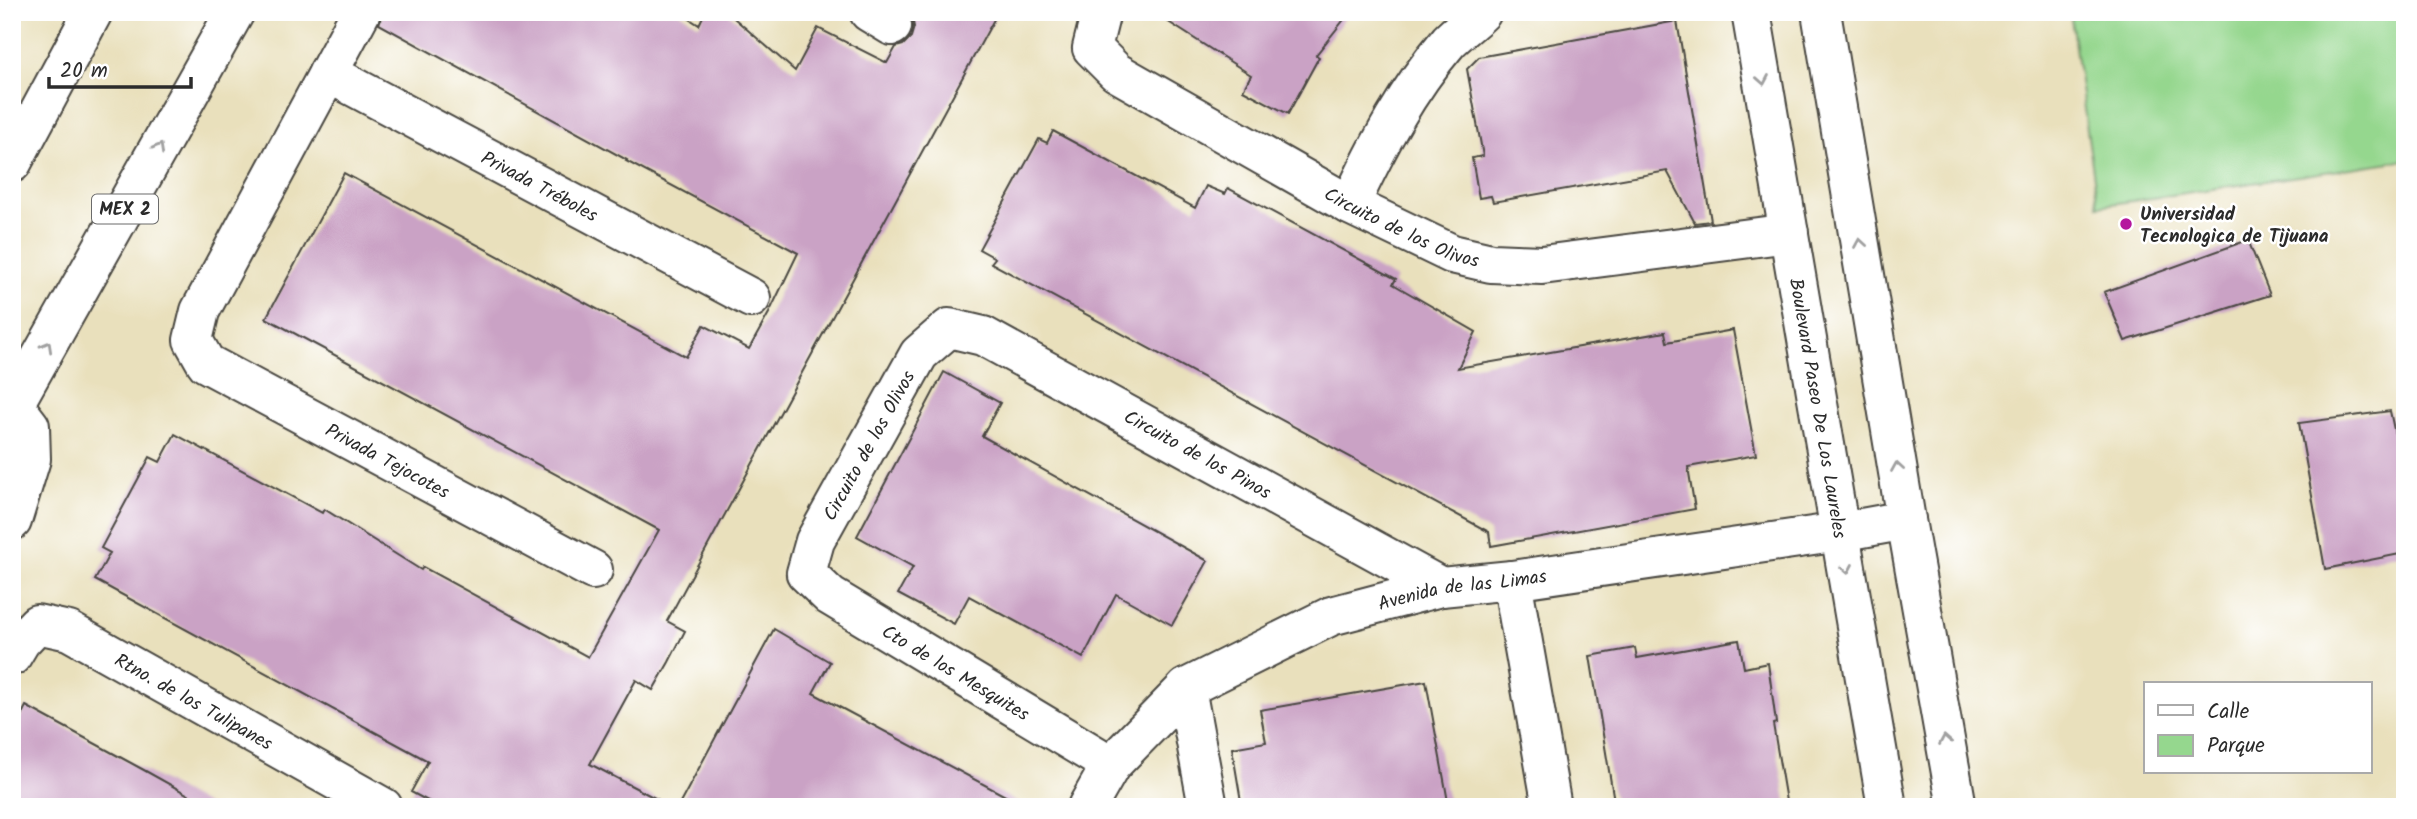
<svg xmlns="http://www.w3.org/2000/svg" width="2417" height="819" font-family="Kalam,sans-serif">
	<rect width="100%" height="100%" fill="#fff"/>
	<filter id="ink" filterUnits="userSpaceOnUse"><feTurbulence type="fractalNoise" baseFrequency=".0143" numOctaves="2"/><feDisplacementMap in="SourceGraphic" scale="14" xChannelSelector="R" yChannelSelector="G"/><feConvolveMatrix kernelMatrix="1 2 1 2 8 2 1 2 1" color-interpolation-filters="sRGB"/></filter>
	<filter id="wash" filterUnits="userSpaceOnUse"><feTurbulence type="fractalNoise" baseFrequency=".00686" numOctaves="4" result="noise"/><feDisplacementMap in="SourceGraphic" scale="28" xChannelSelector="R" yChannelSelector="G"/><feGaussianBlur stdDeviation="1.57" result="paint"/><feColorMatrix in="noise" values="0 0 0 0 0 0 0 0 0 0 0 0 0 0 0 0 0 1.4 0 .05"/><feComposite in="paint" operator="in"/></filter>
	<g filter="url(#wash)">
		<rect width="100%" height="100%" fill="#e9e0bc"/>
		<path fill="#95d78e" stroke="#60815c" stroke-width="2" d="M2070,12H2405V160L2098,206Z"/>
		<g id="blocks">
			<g fill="#caa2c5">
				<path d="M383,12H679L699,25L705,12H727L795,71L818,28L887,63L896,47L903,45L911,37L914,27L912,17L914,12H998L667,621L685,631L669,662L653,690L636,680L590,764L672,807H439L411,792L428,761L95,580L110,553L101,548L150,457L160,462L175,434L322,513L324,509L421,570L423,567L588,657L659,530L266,318L344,173L686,357L704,325L749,349L769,313L798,253L626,161L627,160L379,24Z"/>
				<path d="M1153,12H1350L1316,55L1319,57L1288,114L1243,90L1251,75Z"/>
				<path d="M1677,21L1711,221L1695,223L1667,171L1493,202L1491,196L1479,198L1472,158L1483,156L1467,69L1479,57Z"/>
				<path d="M1053,131L1195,208L1206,186L1225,194L1228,188L1396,279L1393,284L1476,332L1458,368L1665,332L1667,342L1733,330L1756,455L1688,467L1695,509L1491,546L1489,532L991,263L995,258L979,249L1039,139L1047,143Z"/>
				<path d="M2248,240L2270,295L2125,341L2104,292Z"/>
				<path d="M944,372L1000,403L982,436L1208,561L1172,625L1116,594L1083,658L969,596L954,624L898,594L913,567L857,536Z"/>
				<path d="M2390,411L2405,481V553L2325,569L2299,423Z"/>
				<path d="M774,629L830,662L813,693L1026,807H678Z"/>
				<path d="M1739,640L1744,668L1768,663L1776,723L1773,724L1787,807H1615L1590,656L1635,648L1637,658Z"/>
				<path d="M1426,681L1449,807H1242L1232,748L1266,742L1260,710Z"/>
				<path d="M26,706L142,769L210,807H12V734Z"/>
			</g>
		</g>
	</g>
	<g filter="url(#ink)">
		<use href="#blocks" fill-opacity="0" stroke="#484641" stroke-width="2"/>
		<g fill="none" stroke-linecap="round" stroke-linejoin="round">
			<defs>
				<g id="minor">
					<path id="s1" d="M361,12L200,311L193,340L206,363L593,570"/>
					<path d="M869,12L892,26"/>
					<path id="s2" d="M1101,12L1092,48L1116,72L1350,205L1452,254L1491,263L1542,265L1789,233"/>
					<path id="s3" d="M1751,12L1887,807"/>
					<path d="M1821,12L1906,520L1957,807"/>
					<path id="s4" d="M328,73L751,298"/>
					<path d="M1350,205C1377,147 1407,90 1449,41C1459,31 1472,22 1482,12"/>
					<path d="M1512,580L1552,807"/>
					<path id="s5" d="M12,656L21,641L37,624L69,631L383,807"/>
					<path d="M1186,688L1208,807"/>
					<path id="s6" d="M1111,765L830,596L806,573L815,541L919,354L949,328L983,336L1441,587"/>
					<path id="s7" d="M1087,807L1111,765L1186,688L1331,616L1441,587L1512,580L1840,532L1906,520"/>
				</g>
				<g id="major">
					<path d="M12,163L93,12"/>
					<path d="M12,408L235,12"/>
					<path d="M12,521L31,459L30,426L14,405"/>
				</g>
			</defs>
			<use href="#minor" stroke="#484641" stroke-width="42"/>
			<use href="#major" stroke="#484641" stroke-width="42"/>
			<use href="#minor" stroke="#fff" stroke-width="38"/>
			<use href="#major" stroke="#fff" stroke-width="38"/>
		</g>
		<defs><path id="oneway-chevron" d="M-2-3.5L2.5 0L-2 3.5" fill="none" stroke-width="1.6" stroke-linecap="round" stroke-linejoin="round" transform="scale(1.75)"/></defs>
		<g stroke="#a0a0a0">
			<use href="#oneway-chevron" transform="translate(1763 80) rotate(80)"/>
			<use href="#oneway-chevron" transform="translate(159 148) rotate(-61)"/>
			<use href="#oneway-chevron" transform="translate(1860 243) rotate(-99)"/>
			<use href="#oneway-chevron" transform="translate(47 346) rotate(-61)"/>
			<use href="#oneway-chevron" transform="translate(1897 467) rotate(-99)"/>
			<use href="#oneway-chevron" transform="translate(1847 569) rotate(80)"/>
			<use href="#oneway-chevron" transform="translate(1945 740) rotate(-100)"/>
		</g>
	</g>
	<circle fill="#b5179e" stroke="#fff" stroke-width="2.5" cx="2126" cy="224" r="7"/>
	<g text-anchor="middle" stroke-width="5" stroke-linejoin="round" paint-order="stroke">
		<rect fill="#fff" stroke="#6b6b6b" stroke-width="2" x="92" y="194.5" width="66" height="29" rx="5"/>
		<g font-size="18" font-weight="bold" fill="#2b2b2b">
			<text x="125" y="215">MEX 2</text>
		</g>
		<g font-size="19" fill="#2b2b2b" stroke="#fff">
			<text dy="7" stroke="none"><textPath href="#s4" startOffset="240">Privada Tréboles</textPath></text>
			<text dy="7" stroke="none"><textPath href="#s2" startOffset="397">Circuito de los Olivos</textPath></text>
			<text dy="7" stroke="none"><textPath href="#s3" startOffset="402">Boulevard Paseo De Los Laureles</textPath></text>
			<text dy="7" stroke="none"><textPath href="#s6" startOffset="504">Circuito de los Olivos</textPath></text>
			<text dy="7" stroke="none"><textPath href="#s6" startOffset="928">Circuito de los Pinos</textPath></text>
			<text dy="7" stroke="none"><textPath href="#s1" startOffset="602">Privada Tejocotes</textPath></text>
			<text dy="7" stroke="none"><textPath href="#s7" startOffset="452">Avenida de las Limas</textPath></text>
			<text transform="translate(956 672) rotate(31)" y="7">Cto de los Mesquites</text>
			<text dy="7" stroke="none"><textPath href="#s5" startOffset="217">Rtno. de los Tulipanes</textPath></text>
		</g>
		<g font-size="19" font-weight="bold" fill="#2b2b2b" stroke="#fff" text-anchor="start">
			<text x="2140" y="220">Universidad<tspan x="2140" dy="22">Tecnologica de Tijuana</tspan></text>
		</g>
	</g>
	<rect width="2417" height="819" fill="none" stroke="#fff" stroke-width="42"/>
	<rect x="2144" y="682" width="228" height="91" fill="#ffffff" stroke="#aaaaaa" stroke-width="2"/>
	<rect x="2158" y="705" width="35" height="10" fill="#ffffff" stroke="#aaaaaa" stroke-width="2"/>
	<text x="2207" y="718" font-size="21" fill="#2b2b2b">Calle</text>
	<rect x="2158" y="735" width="35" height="21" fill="#95d78e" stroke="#aaaaaa" stroke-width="2"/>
	<text x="2207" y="752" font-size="21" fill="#2b2b2b">Parque</text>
	<path d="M49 77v10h142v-10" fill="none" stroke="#2b2b2b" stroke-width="3.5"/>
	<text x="60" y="77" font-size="21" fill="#2b2b2b" stroke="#ffffff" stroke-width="5" paint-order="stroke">20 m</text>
</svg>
